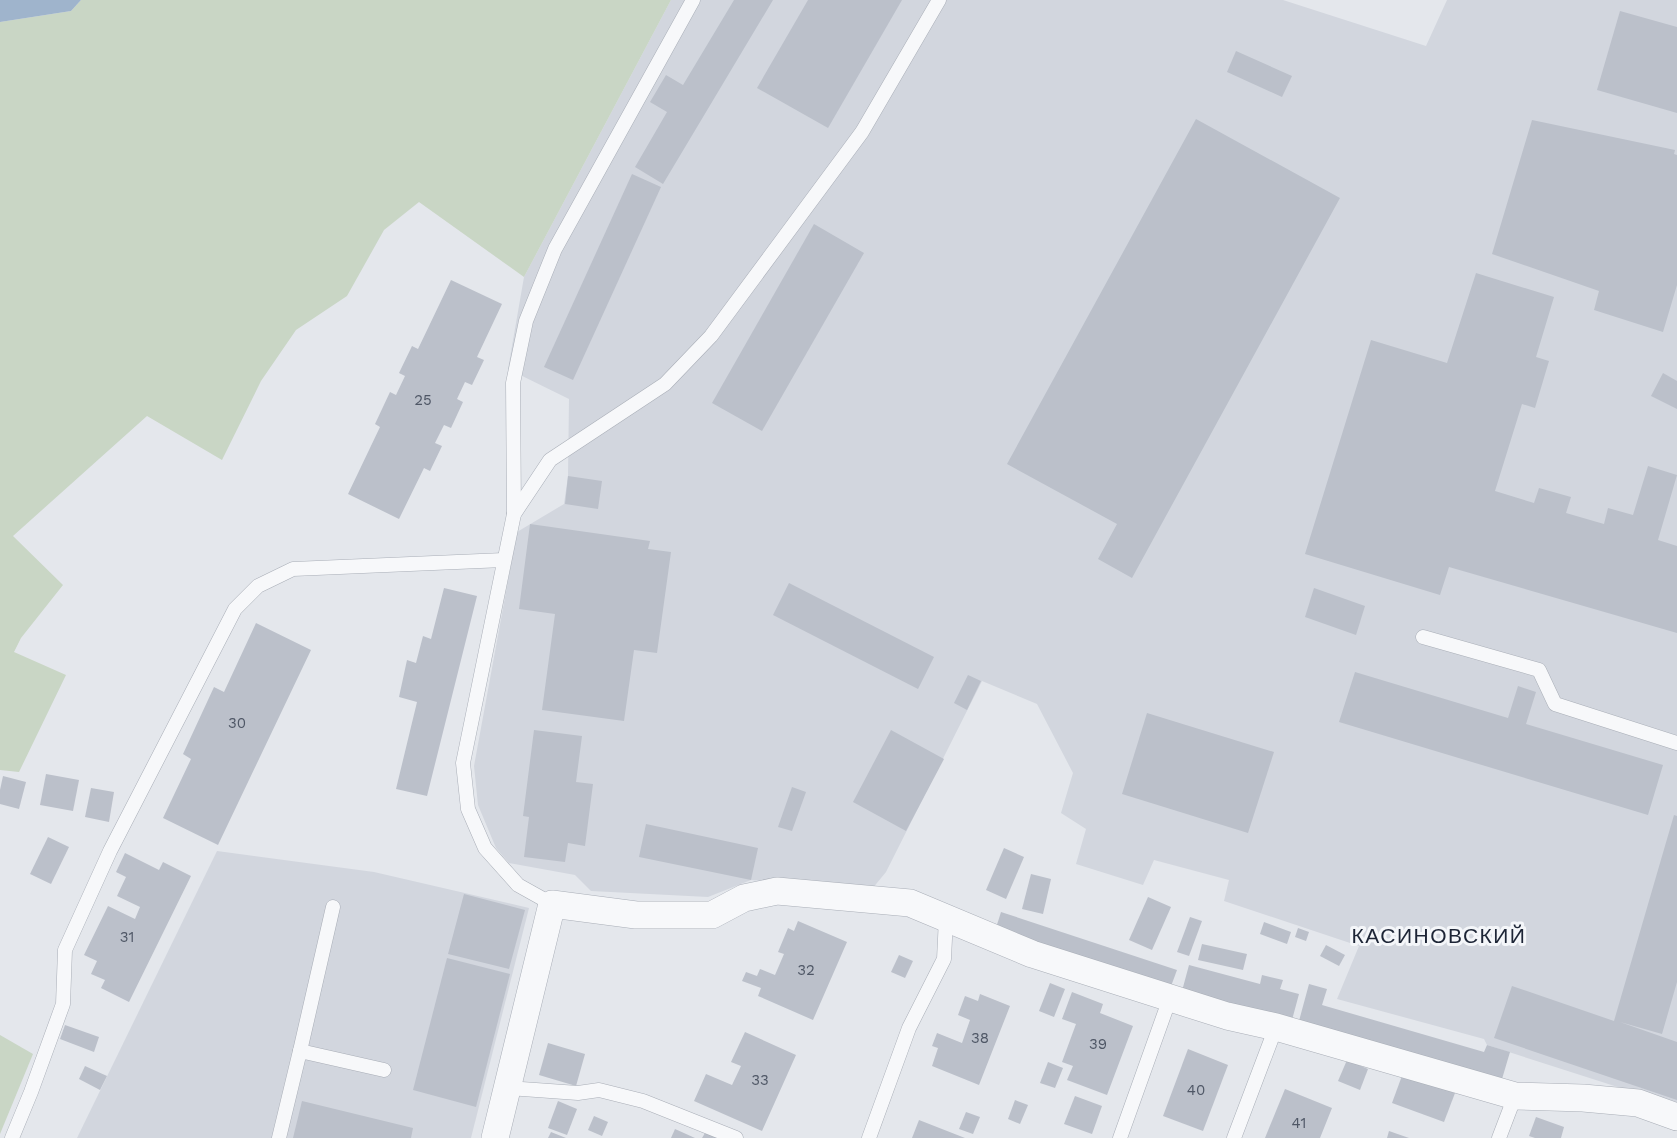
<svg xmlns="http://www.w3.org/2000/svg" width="1677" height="1138" font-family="'Work Sans',sans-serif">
	<rect width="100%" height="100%" fill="#e4e7ec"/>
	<g fill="#d2d6de">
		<path d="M671,0H1283L1426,46L1447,0H1677V1106L1487,1045L1484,1039L1337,999L1359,946L1224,901L1229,880L1154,860L1143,885L1076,864L1086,829L1061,813L1073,773L1037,704L982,681L886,872L872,889L751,880L708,897L591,891L575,875L509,863L496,848L478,805L474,766L517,532L564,504L568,476L569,399L508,369L524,277Z"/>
		<path d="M217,851L374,872L529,908L471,1138H77Z"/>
	</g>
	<g fill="#c9d6c5">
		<path d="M81,0H671L524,277L419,202L384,230L347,296L296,330L261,381L222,460L147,416L13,536L63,585L21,638L14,652L66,675L19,772L0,770V22L71,11Z"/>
		<path d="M0,1035L33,1054L0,1134Z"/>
	</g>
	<path fill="#9fb4cc" d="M0,0H81L71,11L0,22Z"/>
	<g fill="#bbc0ca">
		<path d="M734,0H773L663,184L635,167L667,112L650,102L666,75L683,85Z"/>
		<path d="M808,0H902L828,128L757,88Z"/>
		<path d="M1620,11L1677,27V113L1597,90Z"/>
		<path d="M1236,51L1292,76L1282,97L1227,72Z"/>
		<path d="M1196,119L1340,198L1132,578L1098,559L1117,524L1007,464Z"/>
		<path d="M1532,120L1675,150L1674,154L1677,155V285L1663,332L1594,310L1599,291L1492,254Z"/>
		<path d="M632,174L661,187L573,380L544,367Z"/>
		<path d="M814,224L864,253L762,431L712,403Z"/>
		<path d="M1476,273L1554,297L1536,357L1549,361L1535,408L1522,404L1495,491L1534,503L1539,488L1571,497L1566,513L1604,524L1608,508L1633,515L1648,466L1677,475L1658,540L1677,546V633L1449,567L1440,595L1305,554L1371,340L1447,363Z"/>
		<path d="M451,280L502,304L477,357L484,360L472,385L465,382L457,399L463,402L451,428L444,425L435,443L442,446L430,471L424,468L399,519L348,494L380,427L375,424L390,392L396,395L405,376L399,373L412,346L418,349Z"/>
		<path d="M1663,373L1677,381V409L1651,396Z"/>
		<path d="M568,476L602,481L598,509L565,504Z"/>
		<path d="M530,524L650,541L648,549L671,552L657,653L634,650L624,721L542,710L555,614L519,609Z"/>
		<path d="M789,583L934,657L918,689L773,615Z"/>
		<path d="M444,588L477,596L427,796L396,789L417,702L399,697L407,660L416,663L423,636L431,639Z"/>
		<path d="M1314,588L1365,606L1356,635L1305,617Z"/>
		<path d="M256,623L311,650L218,845L163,818L191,759L183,754L214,687L224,692Z"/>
		<path d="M1355,672L1508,718L1518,686L1536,692L1526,724L1663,765L1648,815L1339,722Z"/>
		<path d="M968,675L981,681L967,710L954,703Z"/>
		<path d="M1147,713L1274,752L1248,833L1122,794Z"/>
		<path d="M534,730L582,736L576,782L593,784L585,846L568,843L565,862L524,857L529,817L523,816Z"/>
		<path d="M891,730L944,759L906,831L853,802Z"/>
		<path d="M46,774L79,780L73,811L40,805Z"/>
		<path d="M3,776L26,782L19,809L0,804V790Z"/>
		<path d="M792,787L806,792L792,831L778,827Z"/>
		<path d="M91,788L114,792L109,822L85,817Z"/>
		<path d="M1674,815L1677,816V982L1662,1034L1620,1022L1677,1042V1100L1494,1038L1512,986L1614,1021Z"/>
		<path d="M646,824L758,848L751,880L639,857Z"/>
		<path d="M48,837L69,847L51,884L30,874Z"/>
		<path d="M1004,848L1024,857L1006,899L986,890Z"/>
		<path d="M125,853L159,870L163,862L191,876L129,1002L101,988L105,980L91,974L97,961L84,955L108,906L135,919L140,907L117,896L126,877L116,872Z"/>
		<path d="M1031,874L1051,879L1043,914L1022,909Z"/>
		<path d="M464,894L525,910L509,969L448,954Z"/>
		<path d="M1148,897L1171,907L1152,950L1129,940Z"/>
		<path d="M1001,912L1177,970L1170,989L995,931Z"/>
		<path d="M1190,917L1202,921L1189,956L1177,952Z"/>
		<path d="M798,921L847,942L813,1020L758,996L761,988L742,981L746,972L757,976L760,969L775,975L784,954L778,952L788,928L794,931Z"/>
		<path d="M1264,922L1291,932L1287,944L1260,934Z"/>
		<path d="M1298,928L1309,932L1306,941L1295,937Z"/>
		<path d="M1202,944L1247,954L1243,970L1198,960Z"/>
		<path d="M1326,945L1345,955L1339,966L1320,956Z"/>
		<path d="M899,955L913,961L905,978L891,972Z"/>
		<path d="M447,958L510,974L476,1107L413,1090Z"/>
		<path d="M1189,965L1260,984L1262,975L1283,980L1280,989L1299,994L1292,1020L1182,991Z"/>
		<path d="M1050,983L1065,989L1054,1017L1039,1011Z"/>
		<path d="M1309,984L1327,989L1322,1005L1484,1052L1487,1045L1510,1052L1502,1079L1299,1021Z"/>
		<path d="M1072,992L1103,1004L1100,1013L1133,1026L1107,1095L1067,1080L1073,1066L1062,1062L1076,1024L1062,1019Z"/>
		<path d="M980,994L1010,1006L979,1085L932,1066L938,1048L932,1046L937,1033L962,1043L970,1020L958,1015L965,996L978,1001Z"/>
		<path d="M65,1025L99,1037L94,1052L60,1039Z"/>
		<path d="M745,1032L796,1055L762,1131L694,1101L706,1074L732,1085L741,1066L731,1062Z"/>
		<path d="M548,1043L585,1054L576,1086L539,1075Z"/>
		<path d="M1188,1049L1228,1065L1203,1131L1163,1116Z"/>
		<path d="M1347,1060L1368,1069L1360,1090L1338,1081Z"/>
		<path d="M1048,1062L1063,1068L1055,1088L1040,1083Z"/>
		<path d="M85,1066L107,1076L100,1090L79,1079Z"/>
		<path d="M1403,1073L1455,1093L1444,1122L1392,1103Z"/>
		<path d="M1285,1089L1332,1108L1320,1138H1265Z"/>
		<path d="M1075,1096L1102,1106L1092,1134L1064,1124Z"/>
		<path d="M1015,1100L1028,1105L1020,1124L1008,1119Z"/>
		<path d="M302,1101L413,1128L411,1138H293Z"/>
		<path d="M558,1101L577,1109L567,1135L548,1128Z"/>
		<path d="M966,1112L980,1117L973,1134L959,1129Z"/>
		<path d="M594,1116L608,1122L602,1136L588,1130Z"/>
		<path d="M1536,1117L1564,1127L1561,1138H1535L1529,1136Z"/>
		<path d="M919,1120L965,1138H912Z"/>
		<path d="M675,1129L695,1138H671Z"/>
		<path d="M1389,1131L1409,1138H1387Z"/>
		<path d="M551,1132L566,1138H548Z"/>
		<path d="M705,1133L718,1138H702Z"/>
	</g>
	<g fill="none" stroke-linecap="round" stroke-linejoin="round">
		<defs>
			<g id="lane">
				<path d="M514,514L513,383L526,321L555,249L693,0"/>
				<path d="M1423,637L1539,670L1555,704L1677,743"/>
				<path d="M552,904L518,885L485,848L468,809L463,763L514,514L550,460L665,384L711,336L862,132L939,0"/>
				<path d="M300,1051L333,907"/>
				<path d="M507,1088L578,1093L599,1090L643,1101L736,1138"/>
				<path d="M12,1138L31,1092L63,1004L65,950L110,851L235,609L258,586L293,569L504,560"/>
				<path d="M279,1138L300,1051L384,1070"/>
				<path d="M869,1138L909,1028L944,959L946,918"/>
				<path d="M1120,1138L1170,998"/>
				<path d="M1234,1138L1276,1027"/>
				<path d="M1499,1138L1515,1096"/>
			</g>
			<path id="street" d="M495,1138L552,904L636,915H712L744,898L777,891L910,903L1032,954L1227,1016L1276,1027L1515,1096L1583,1098L1638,1103L1677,1117"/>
		</defs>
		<use href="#lane" stroke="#a9aeb7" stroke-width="15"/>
		<use href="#street" stroke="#a9aeb7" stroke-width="28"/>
		<use href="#lane" stroke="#f7f8fa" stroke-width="14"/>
		<use href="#street" stroke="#f7f8fa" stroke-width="27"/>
	</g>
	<g text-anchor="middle" stroke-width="6" stroke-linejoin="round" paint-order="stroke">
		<g font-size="15" fill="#4f5766">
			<text x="423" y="405">25</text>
			<text x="237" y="728">30</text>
			<text x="127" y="942">31</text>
			<text x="806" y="975">32</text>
			<text x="980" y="1043">38</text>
			<text x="1098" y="1049">39</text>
			<text x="760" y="1085">33</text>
			<text x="1196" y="1095">40</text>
			<text x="1299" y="1128">41</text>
		</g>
		<g font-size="21" letter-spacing="1.5" fill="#1d2536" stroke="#f4f6f9">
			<text x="1439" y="943">КАСИНОВСКИЙ</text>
		</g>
	</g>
</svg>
